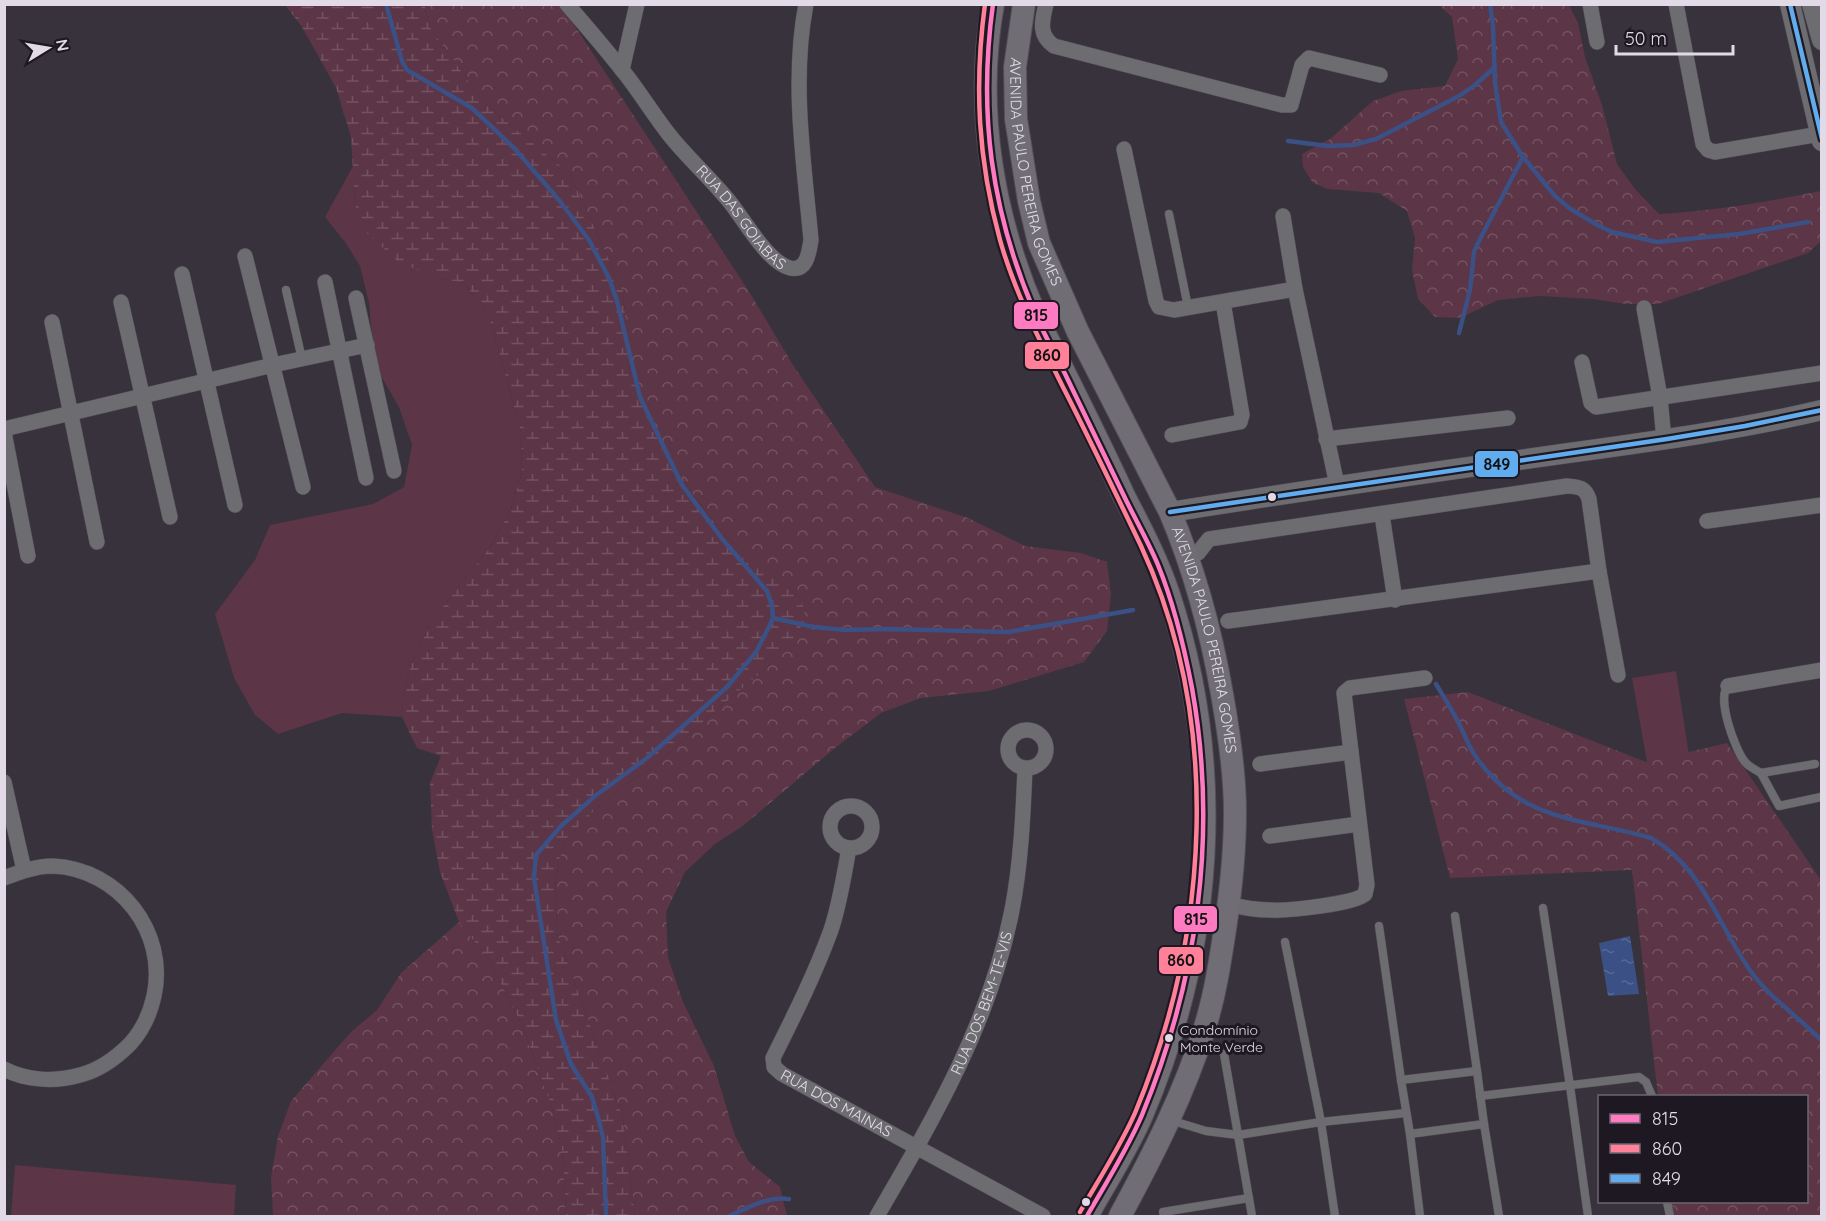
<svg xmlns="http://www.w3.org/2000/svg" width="1826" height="1221" font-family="Quicksand,sans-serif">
	<defs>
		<pattern id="forest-crowns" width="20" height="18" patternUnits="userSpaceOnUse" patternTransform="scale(1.5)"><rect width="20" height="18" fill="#5c3546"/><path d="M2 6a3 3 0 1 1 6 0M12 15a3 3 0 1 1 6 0" fill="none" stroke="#735261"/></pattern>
		<pattern id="wetland-marsh" width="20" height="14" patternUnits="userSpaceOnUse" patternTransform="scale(1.5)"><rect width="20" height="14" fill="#5c3546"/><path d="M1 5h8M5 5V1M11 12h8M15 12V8" fill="none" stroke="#735261"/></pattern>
		<pattern id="water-ripples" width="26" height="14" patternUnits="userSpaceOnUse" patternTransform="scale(1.5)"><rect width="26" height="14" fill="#3b5085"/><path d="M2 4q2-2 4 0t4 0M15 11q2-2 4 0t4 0" fill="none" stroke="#576996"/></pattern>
	</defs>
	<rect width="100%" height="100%" fill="#37323c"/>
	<g fill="#5c3546">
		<path d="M353,166L355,205L439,278L463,283L484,306L492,326L521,432L522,473L511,509L489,549L432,620L411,664L404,691L402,717L342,713L278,734L255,715L234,678L215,614L255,560L270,525L373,504L404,487L412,445L399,407L381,376L372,337L369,303L360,266L345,242L325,217Z"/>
		<path d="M1676,671L1689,755L1647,762L1632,678Z"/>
		<path d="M15,1165L236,1185L234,1216H11Z"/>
	</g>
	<g fill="url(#forest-crowns)">
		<path d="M425,5H561L750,293L793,365L875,487L968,518L1025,546L1081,553L1107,562L1111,594L1107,631L1084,662L989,691L921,698L881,713L835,748L744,825L715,844L685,872L666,912L668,957L683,1002L714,1066L735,1136L749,1162L780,1187L787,1216H635L623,1118L557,933L555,887L559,860L567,838L598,807L627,783L650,770L715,711L770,665L801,599L722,533L694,496L671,459L630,374L623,291L570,174L484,103L429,26Z"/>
		<path d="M1439,5H1569L1578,23L1585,57L1602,105L1617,164L1635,189L1659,214C1714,211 1766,202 1820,191L1821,241L1808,253L1658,304H1625L1593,299L1540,296L1498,300L1460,318L1435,317L1418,299L1412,270L1415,238L1407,211L1379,193L1328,189L1313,183L1303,167L1302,154L1330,139L1373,101L1401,91L1445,86L1458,59L1452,17Z"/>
		<path d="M1468,692L1646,762L1727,743L1821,880V1216H1671L1670,1202H1806V1096H1658L1632,870L1450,878L1404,699Z"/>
		<path d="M459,922L489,960L522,1025L551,1105L563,1153L566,1216H273L271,1178L278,1136L291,1101L351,1032L377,1010L401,973Z"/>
	</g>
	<path fill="url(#wetland-marsh)" d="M285,5H425L429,26L484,103L570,174L623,291L630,374L671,459L694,496L722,533L801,599L806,619L792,640L770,665L715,711L650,770L627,783L598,807L567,838L559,860L555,887L557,933L623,1118L635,1216H566L563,1153L551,1105L522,1025L489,960L459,922L440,872L432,830L430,783L441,756L417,748L402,717L404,691L411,664L432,620L489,549L511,509L522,473L521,432L492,326L484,306L463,283L439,278L398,262L366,232L355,205L351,137L336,88L302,27Z"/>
	<path fill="url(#water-ripples)" d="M1630,936L1639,994L1608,996L1599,943Z"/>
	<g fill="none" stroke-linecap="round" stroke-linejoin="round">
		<g stroke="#3b5085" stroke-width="4.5">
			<path d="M386,4L402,61L407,70L472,108L515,149L559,200L589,240L609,278L617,301L640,397L682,485L723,540L767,591L772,606L773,618L769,627L756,652L727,687L647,758L595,796L561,826L536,855L534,878L556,1020L571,1064L592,1097L598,1117L603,1137L606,1216"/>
			<path d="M1490,4L1493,26L1495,83L1501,122L1523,157L1555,196L1569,208L1599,226L1612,232L1657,242L1739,234L1808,222"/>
			<path d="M1288,141L1328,146L1353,145L1376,139L1459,96L1475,85L1495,67"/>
			<path d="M1459,333L1470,290L1474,252L1480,239L1523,157"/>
			<path d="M773,618L814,627L845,630L887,629L1008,632L1133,610"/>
			<path d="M1436,684C1443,696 1451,708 1457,720C1464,732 1468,746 1476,757C1522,823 1582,818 1651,838C1703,867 1719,928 1752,973C1771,999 1800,1018 1822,1041"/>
			<path d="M729,1216C748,1208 767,1196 789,1199"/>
		</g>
		<defs>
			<g id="service">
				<path d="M1169,214L1188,307"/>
				<path d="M286,290L302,359"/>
				<path d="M1728,686C1716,697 1735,750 1745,762C1749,767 1756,770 1761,773L1815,764"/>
				<path d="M1761,773L1779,806L1821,797"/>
				<path d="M1543,908L1570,1086L1588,1216"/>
				<path d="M1455,916L1477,1071"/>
				<path d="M1379,926L1401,1080"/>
				<path d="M1285,942L1321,1122L1335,1216"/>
				<path d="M1224,1054L1252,1216"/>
				<path d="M1477,1071L1484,1124L1410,1134L1401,1080Z"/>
				<path d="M1480,1096L1639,1077L1646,1082L1652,1096"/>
				<path d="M1170,1120L1206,1131L1238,1135L1321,1122L1406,1113"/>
				<path d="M1484,1124L1499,1216"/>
				<path d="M1410,1134L1420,1216"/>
				<path d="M1667,1202L1670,1216"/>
				<path d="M1163,1212L1249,1198"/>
			</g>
			<g id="minor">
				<path id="s1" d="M567,4C586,26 605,48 623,71C640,92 654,116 671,137C689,159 711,179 729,201C744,219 767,262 790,268C807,272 809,252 811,240C804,162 791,82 806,4"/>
				<path d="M1046,4C1042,21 1038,35 1054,46L1282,105H1291L1302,65L1309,58L1380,75"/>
				<path d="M1590,4L1597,42"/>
				<path d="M1676,4L1703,144L1708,150L1715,152L1820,134"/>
				<path d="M622,70L637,4"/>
				<path d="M1124,149L1156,301L1159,307L1174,310L1295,289"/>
				<path d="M1283,216L1295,289L1337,485"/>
				<path d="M245,256L303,487"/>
				<path d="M182,274L235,505"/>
				<path d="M325,282L366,478"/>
				<path d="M356,298L394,471"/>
				<path d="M121,302L170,517"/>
				<path d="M1644,308L1660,397L1664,440"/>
				<path d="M52,322L97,542"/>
				<path d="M1582,362L1591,403L1596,407L1822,373"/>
				<path d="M4,429L273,365L367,345"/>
				<path d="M4,432L28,556"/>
				<path d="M1172,435L1240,422L1242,415L1223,302"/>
				<path d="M1326,439L1508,418"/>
				<path d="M1382,515L1395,600"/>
				<path d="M1707,521L1822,505"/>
				<path d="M1188,557L1198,553L1209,539L1567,486C1579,487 1585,487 1589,499L1599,571L1618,675"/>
				<path d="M1228,621L1599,571"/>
				<path d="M1728,686L1822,670"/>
				<circle cx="1027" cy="749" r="19"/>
				<path d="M1260,764L1351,752"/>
				<path d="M4,782L24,870"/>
				<circle cx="851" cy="827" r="21"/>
				<path d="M1270,836L1359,824"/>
				<path id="s2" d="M849,848C844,875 840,903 831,930C815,974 794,1016 773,1058L774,1067L782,1074L1043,1216"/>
				<path d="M4,878C20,872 36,866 53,866C119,869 168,932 154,996C150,1014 142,1031 130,1044C115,1059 100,1070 80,1075C56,1082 27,1081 4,1069"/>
				<path d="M1229,904C1243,908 1257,910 1271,910C1287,911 1355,904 1365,894L1367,885L1344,693L1350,688L1425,678"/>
				<path id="s3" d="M877,1216C934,1118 990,1023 1012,910C1021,863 1023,816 1025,769"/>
			</g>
			<g id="tertiary">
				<path d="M1790,4L1822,141"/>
				<path d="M1812,4L1822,40"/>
				<path d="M1170,512C1284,494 1397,477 1512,461C1615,446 1720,434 1822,410"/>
			</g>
			<g id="secondary">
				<path d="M993,4C974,109 993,217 1035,314C1065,374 1096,435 1124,496C1140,527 1157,559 1168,592C1226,766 1213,947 1142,1115C1127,1150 1105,1183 1087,1216"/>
				<path id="s4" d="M1024,4L1015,67L1016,119L1029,201L1039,243L1078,332L1170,512C1195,571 1211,631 1222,694C1229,733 1235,772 1235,812C1235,851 1231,890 1225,929C1220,962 1215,995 1205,1027C1184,1094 1153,1155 1120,1216"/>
			</g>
		</defs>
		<use href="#service" stroke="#524e57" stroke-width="9"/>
		<use href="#minor" stroke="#524e57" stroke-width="16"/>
		<use href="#tertiary" stroke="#524e57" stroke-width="21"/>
		<use href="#secondary" stroke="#524e57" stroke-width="24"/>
		<use href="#service" stroke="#6d6c71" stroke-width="8"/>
		<use href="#minor" stroke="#6d6c71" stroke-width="15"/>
		<use href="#tertiary" stroke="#6d6c71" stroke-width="20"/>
		<use href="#secondary" stroke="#706e74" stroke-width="22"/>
		<defs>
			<path id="bus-1" d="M993,4C978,113 991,210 1034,311C1044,335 1057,357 1068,380C1087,419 1105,457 1124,496C1135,519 1148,541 1158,565C1174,604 1184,646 1192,688C1218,833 1198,979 1142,1115C1127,1150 1106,1183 1087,1216"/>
			<path id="bus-2" d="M985,4C974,86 978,160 1000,240C1015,293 1040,341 1065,391C1091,442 1116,494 1141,546C1223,723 1209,936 1135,1113C1120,1147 1099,1179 1080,1212"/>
			<g id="bus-3">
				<path d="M1790,4L1822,139"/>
				<path d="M1170,512L1667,439L1745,426L1822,410"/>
			</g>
		</defs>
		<use href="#bus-1" stroke="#1d1821" stroke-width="9"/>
		<use href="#bus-2" stroke="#1d1821" stroke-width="9"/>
		<use href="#bus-3" stroke="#1d1821" stroke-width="9"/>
		<use href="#bus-1" stroke="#fe7ac1" stroke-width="4.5"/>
		<use href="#bus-2" stroke="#ff8098" stroke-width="4.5"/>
		<use href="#bus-3" stroke="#60acee" stroke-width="4.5"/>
	</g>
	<g fill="#e2dbe7" stroke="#1d1821" stroke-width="2">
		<circle cx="1272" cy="497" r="5"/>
		<circle cx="1169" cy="1038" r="5"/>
		<circle cx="1086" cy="1202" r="5"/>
	</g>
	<g text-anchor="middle" stroke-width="6" stroke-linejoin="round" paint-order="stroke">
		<g font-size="14" fill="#e2dbe7" stroke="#1d1821" text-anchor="start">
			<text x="1180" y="1035">Condomínio<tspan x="1180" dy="17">Monte Verde</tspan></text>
		</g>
		<g font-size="15" fill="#e2dbe7" stroke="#1d1821">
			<text dy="5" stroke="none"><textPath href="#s4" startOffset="171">AVENIDA PAULO PEREIRA GOMES</textPath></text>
			<text dy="5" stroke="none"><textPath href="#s1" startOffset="276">RUA DAS GOIABAS</textPath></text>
			<text dy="5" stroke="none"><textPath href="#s4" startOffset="674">AVENIDA PAULO PEREIRA GOMES</textPath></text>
			<text dy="5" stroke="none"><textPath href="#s3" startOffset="238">RUA DOS BEM-TE-VIS</textPath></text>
			<text dy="5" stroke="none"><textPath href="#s2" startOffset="306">RUA DOS MAINAS</textPath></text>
		</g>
	</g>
	<g stroke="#1d1821" stroke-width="2">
		<rect x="1013" y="301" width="46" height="29" rx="6" fill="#fe7ac1"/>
		<rect x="1024" y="341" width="46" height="29" rx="6" fill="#ff8098"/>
		<rect x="1474" y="450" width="45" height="28" rx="6" fill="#60acee"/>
		<rect x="1173" y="905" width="45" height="28" rx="6" fill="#fe7ac1"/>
		<rect x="1158" y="946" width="46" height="29" rx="6" fill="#ff8098"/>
	</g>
	<g font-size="16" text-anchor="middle" font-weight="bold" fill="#111">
		<text x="1036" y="321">815</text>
		<text x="1047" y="361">860</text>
		<text x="1497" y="470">849</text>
		<text x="1196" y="925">815</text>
		<text x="1181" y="966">860</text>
	</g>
	<rect width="1826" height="1221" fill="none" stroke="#e2dbe7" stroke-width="12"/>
	<rect x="1598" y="1095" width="210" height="108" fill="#1d1821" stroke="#6c6670" stroke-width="1.5"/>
	<rect x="1610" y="1114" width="30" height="9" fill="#fe7ac1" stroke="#6c6670" stroke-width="1.5"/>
	<text x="1652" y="1125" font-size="18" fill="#e2dbe7">815</text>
	<rect x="1610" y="1144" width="30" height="9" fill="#ff8098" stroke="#6c6670" stroke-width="1.5"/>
	<text x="1652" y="1155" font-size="18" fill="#e2dbe7">860</text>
	<rect x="1610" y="1174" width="30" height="9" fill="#60acee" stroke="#6c6670" stroke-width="1.5"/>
	<text x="1652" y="1185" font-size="18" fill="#e2dbe7">849</text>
	<g transform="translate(48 48) rotate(79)" stroke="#1d1821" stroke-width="4.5" paint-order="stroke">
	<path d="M0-4.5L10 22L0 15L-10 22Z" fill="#e2dbe7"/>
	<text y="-9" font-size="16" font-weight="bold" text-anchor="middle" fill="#e2dbe7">N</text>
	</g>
	<path d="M1616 45v9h117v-9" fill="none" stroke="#e2dbe7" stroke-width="3"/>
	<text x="1625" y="45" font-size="18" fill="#e2dbe7" stroke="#1d1821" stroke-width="4.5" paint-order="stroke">50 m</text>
</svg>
